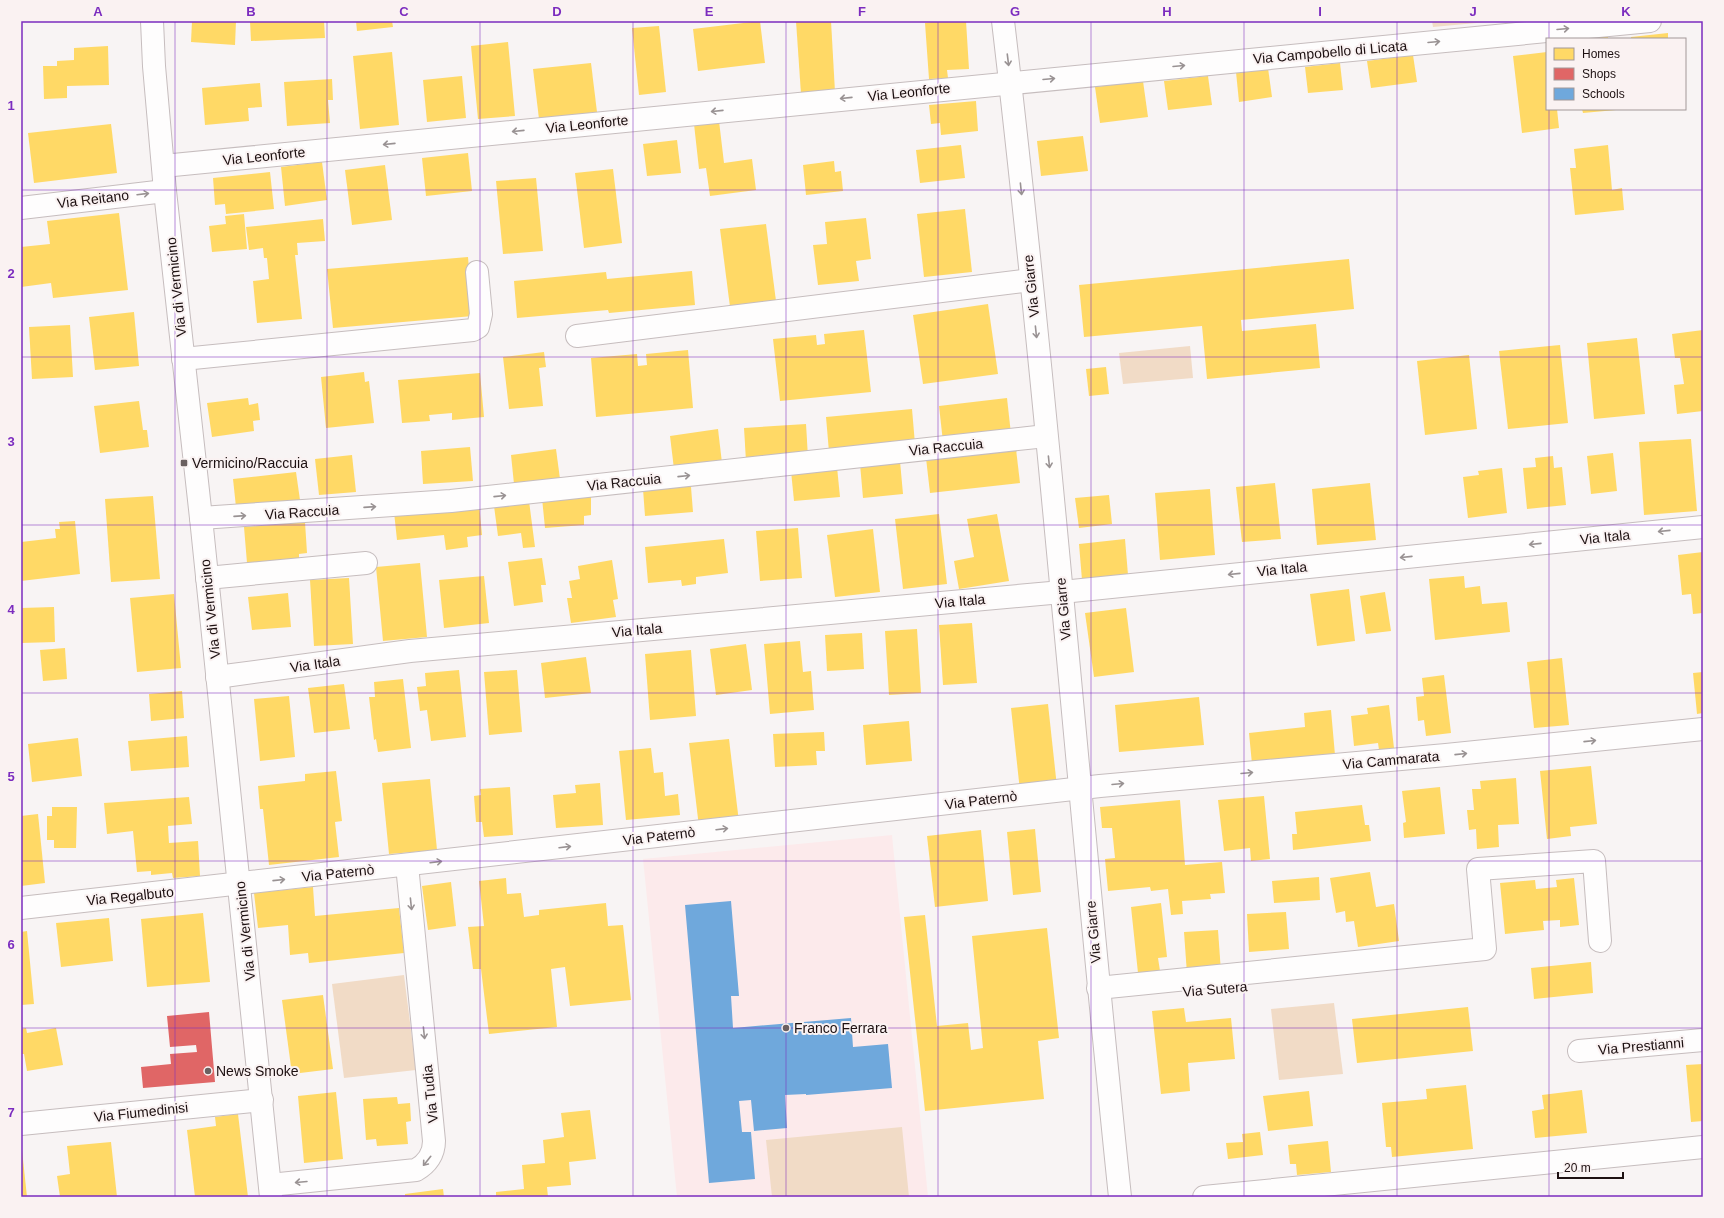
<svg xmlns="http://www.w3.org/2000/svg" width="1724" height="1218" font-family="Arial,sans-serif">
	<rect width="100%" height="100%" fill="#f8f4f4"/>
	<path fill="#fceaeb" d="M892,835L928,1197H677L643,859Z"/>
	<g fill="#f1dbc6">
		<path d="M1432,21H1498L1433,27Z"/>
		<path d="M1190,346L1193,378L1123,384L1119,353Z"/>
		<path d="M404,975L416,1070L344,1078L332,984Z"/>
		<path d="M1334,1003L1343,1074L1279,1080L1271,1009Z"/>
		<path d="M902,1127L909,1197H772L766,1140Z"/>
	</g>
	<g fill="#ffd966">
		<path d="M192,21H236L235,45L191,42Z"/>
		<path d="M250,21H324L325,38L251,41Z"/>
		<path d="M356,21H392L393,27L357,31Z"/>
		<path d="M760,21L765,63L698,71L693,29Z"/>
		<path d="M796,21H831L835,92L801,94Z"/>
		<path d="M938,21H966L969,69L947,70L948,78L929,79L925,23Z"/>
		<path d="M659,26L666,92L639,95L632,28Z"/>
		<path d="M1608,33V39H1569Z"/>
		<path d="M1668,33V39H1631V37Z"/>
		<path d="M508,42L515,116L478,119L471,46Z"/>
		<path d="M108,46L109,85L67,86V98L44,99L43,66H57V61L74,60V48Z"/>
		<path d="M392,52L399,125L360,129L353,56Z"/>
		<path d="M1547,52V109H1557L1559,128L1522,133L1513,56Z"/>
		<path d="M1413,55L1417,82L1371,88L1367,61Z"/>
		<path d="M591,63L597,112L539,119L533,69Z"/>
		<path d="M1340,63L1343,90L1308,93L1305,67Z"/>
		<path d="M1268,68L1272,97L1239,102L1236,72Z"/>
		<path d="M462,76L466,118L427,122L423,80Z"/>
		<path d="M1208,76L1212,105L1168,110L1164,81Z"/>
		<path d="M332,79L333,100H328L330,123L287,126L284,82Z"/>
		<path d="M1143,81L1148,117L1100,123L1095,87Z"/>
		<path d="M260,83L262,107L248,108L249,121L205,125L202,88Z"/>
		<path d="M976,101L978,131L941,135L940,123L931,124L929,105Z"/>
		<path d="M1582,109H1616V110L1583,113Z"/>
		<path d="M719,121L724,163L752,159L756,190L710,196L706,168L699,169L694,124Z"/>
		<path d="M111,124L117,173L34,183L28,133Z"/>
		<path d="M1083,136L1088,171L1041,176L1037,141Z"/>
		<path d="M677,140L681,173L647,176L643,144Z"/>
		<path d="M961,145L965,178L920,183L916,150Z"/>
		<path d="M1608,145L1612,190L1622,188L1624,210L1575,215L1570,168H1576L1574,149Z"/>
		<path d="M468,153L472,191L426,196L422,158Z"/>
		<path d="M834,161L835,172L841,171L843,191L806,195L803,165Z"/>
		<path d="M322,162L327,200L285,206L281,167Z"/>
		<path d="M385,165L392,220L352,225L345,170Z"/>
		<path d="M613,169L622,243L584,248L575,173Z"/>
		<path d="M270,172L274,209L226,214L225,204L215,205L213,178Z"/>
		<path d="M536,178L543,251L503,254L496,181Z"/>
		<path d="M965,209L972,272L924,277L917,214Z"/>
		<path d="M119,213L128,290L53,298L51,283L21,287V247L50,244L47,221Z"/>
		<path d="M244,214L247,249L212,252L209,226L226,224L225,216Z"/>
		<path d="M866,218L871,259L856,261L859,281L818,285L813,245L827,244L825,222Z"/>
		<path d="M323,219L325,241L297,243L298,255H295L302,319L257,323L253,281L269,279L267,258H264L263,248L249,250L246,227Z"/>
		<path d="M766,224L776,301L730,307L720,229Z"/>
		<path d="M468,257L473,316L333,328L327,269Z"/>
		<path d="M1349,259L1354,309L1241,320L1242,331L1316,324L1320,368L1207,379L1202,326L1084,337L1079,285Z"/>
		<path d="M692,271L695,305L609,313L608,310L517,318L514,281L606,272L607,279Z"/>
		<path d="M988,304L998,374L923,384L913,315Z"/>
		<path d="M134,312L139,366L95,370L89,317Z"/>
		<path d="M70,325L73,377L32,379L29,327Z"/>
		<path d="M864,330L871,392L780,401L773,339L816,335L817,345L825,344L824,334Z"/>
		<path d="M1703,330V411L1677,414L1674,385L1684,384L1680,358H1675L1672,334Z"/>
		<path d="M1637,338L1645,414L1594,419L1587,343Z"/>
		<path d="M1560,345L1568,423L1508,429L1499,351Z"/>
		<path d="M688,350L693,408L596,417L591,358L637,354L638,366L647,365L646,354Z"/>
		<path d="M544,352L546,367L539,368L543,406L509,409L503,357Z"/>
		<path d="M1469,355L1477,429L1425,435L1417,361Z"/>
		<path d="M1106,367L1109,394L1089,396L1086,369Z"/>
		<path d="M364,372L365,382L369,381L374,423L326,428L321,377Z"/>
		<path d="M480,373L484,417L452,420V413L429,415L430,421L402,423L398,380Z"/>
		<path d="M248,398L249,405L258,403L260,420L253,421L254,431L212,437L207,403Z"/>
		<path d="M1007,398L1011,434L943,442L939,406Z"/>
		<path d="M139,401L143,430H147L149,447L100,453L94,406Z"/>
		<path d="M912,409L915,444L829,452L826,417Z"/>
		<path d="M806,424L808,457L746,461L744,428Z"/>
		<path d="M718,429L722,463L674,469L670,436Z"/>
		<path d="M1691,439L1697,511L1644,515L1639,442Z"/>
		<path d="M470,447L473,481L423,484L421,451Z"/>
		<path d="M556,449L560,479L514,484L511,455Z"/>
		<path d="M1016,449L1020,483L930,493L926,458Z"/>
		<path d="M1613,453L1617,491L1591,494L1587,456Z"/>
		<path d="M352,455L356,492L319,495L315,459Z"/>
		<path d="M1553,456L1554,468L1562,467L1566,505L1527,509L1523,468L1536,467L1535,458Z"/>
		<path d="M900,461L903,494L863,498L860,464Z"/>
		<path d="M837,467L840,497L794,501L791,471Z"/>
		<path d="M1502,468L1507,513L1468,518L1463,477L1479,475L1478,471Z"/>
		<path d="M296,472L300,500L236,507L233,479Z"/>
		<path d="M684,481L685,487H691L693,512L645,516L643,489Z"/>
		<path d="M1275,483L1281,539L1242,542L1236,487Z"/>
		<path d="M1370,483L1376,540L1317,545L1312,489Z"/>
		<path d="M1210,489L1215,555L1160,560L1155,493Z"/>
		<path d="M591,491V515L584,516V525L545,528L542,498Z"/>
		<path d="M1109,495L1112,524L1079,528L1075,498Z"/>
		<path d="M153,496L160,579L111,582L105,499Z"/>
		<path d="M529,501L535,547L523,548L521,533L498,536L494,506Z"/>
		<path d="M479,503L482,535L467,537L468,547L446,550L444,535L397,540L394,512Z"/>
		<path d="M939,514L947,584L903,589L895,519Z"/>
		<path d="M997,514L1009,581L959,589L954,561L974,557L967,519Z"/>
		<path d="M75,521L80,574L21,581V542L56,538L55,529H60L59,522Z"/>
		<path d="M305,522L307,553L299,554V559L247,563L244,527Z"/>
		<path d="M798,528L802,578L760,581L756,531Z"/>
		<path d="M873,529L880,592L835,597L827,535Z"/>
		<path d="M724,539L728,573L696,577V584L682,586L681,580L648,583L645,547Z"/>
		<path d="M1125,539L1128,575L1082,580L1079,544Z"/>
		<path d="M1703,552V613L1693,614L1691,594L1682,595L1678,555Z"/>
		<path d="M542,558L546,585H541L543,602L514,606L508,562Z"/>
		<path d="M612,560L618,599L613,600L616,617L571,623L567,598H572L569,581L580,579L578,566Z"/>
		<path d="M420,563L427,637L383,641L376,567Z"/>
		<path d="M484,576L489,623L444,628L439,580Z"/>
		<path d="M1464,576L1465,588L1480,586L1482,604L1507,602L1510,632L1435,640L1429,579Z"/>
		<path d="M349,578L353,644L314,646L310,580Z"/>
		<path d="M1349,589L1355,641L1317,646L1310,594Z"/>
		<path d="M1385,592L1391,631L1366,634L1360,596Z"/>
		<path d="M288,593L291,627L252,630L248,597Z"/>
		<path d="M174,594L181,668L137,672L130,598Z"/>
		<path d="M54,607L55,642L21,643V608Z"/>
		<path d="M1126,608L1134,672L1094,677L1085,613Z"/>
		<path d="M972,623L977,683L943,685L939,625Z"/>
		<path d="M917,629L921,693L889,695L885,631Z"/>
		<path d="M862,633L864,669L827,671L825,635Z"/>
		<path d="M800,641L803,672L811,671L814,710L770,714L764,644Z"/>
		<path d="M746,644L752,690L716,695L710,649Z"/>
		<path d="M65,648L67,679L43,681L40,650Z"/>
		<path d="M691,650L696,716L650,720L645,654Z"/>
		<path d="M586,657L591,693L545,698L541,663Z"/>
		<path d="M1562,658L1569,725L1534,728L1527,662Z"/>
		<path d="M459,670L466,737L431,741L427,710L420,711L417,687L426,686L425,673Z"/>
		<path d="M517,670L522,732L489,735L484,672Z"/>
		<path d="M1703,672V713L1697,714L1693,673Z"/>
		<path d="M1444,675L1451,733L1426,736L1424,720L1418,721L1416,697L1424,696L1422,678Z"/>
		<path d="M403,679L411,748L378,752L376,739L374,740L369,697H375L374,682Z"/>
		<path d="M344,684L350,729L314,733L308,688Z"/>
		<path d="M182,691L184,718L151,721L149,694Z"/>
		<path d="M289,696L295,757L260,761L254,699Z"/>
		<path d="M1199,697L1204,745L1119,752L1115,705Z"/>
		<path d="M1048,704L1057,787L1020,791L1011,708Z"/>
		<path d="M1389,705L1394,748L1379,750L1378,743L1354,746L1351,716L1368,714L1367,708Z"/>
		<path d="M1331,710L1335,755L1252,764L1249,733L1305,727L1304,713Z"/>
		<path d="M909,721L912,761L866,765L863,725Z"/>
		<path d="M824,732L825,751H816L817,765L775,767L773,734Z"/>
		<path d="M187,736L189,767L131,771L128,741Z"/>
		<path d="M78,738L82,776L32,782L28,744Z"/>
		<path d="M729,739L739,822L699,827L689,743Z"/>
		<path d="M651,748L654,773L663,772L665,796L678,794L680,815L626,820L619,751Z"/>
		<path d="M1591,766L1597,824L1570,827L1571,836L1547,839L1540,771Z"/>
		<path d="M336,771L342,821L335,822L339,857L269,865L263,809H260L258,786L305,781V774Z"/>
		<path d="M1516,778L1519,824L1498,825L1499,847L1477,849L1476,829L1469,830L1467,810H1474L1472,789H1481L1480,781Z"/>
		<path d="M430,779L437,850L389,854L382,783Z"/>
		<path d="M600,783L603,825L556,828L553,795L576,793L575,785Z"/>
		<path d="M510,787L513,835L484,837L482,822H476L474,796L481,795L480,789Z"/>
		<path d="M1440,787L1445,834L1404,838L1403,823L1406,822L1402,791Z"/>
		<path d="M1264,796L1270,859L1251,861L1250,848L1224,851L1218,800Z"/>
		<path d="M189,797L192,824L168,826L169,843L198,841L200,876L173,878L172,873L151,875V871L137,872L133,831L107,834L104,803Z"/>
		<path d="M1180,800L1185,865L1222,862L1225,893L1210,894L1211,899L1182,901L1183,914L1171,915L1168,889L1151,891L1150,887L1108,891L1105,859L1115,858L1112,828H1102L1100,807Z"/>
		<path d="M1362,805L1365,825H1369L1371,841L1293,850L1292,834H1297L1295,812Z"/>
		<path d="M52,807H77L76,848H54V840H47V816H52Z"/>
		<path d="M38,814L45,883L21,886V816Z"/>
		<path d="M1035,829L1041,892L1013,895L1007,832Z"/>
		<path d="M981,830L988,901L935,907L927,836Z"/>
		<path d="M1370,872L1376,907L1394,904L1399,941L1358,947L1354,921L1346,922L1345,911L1336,913L1330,878Z"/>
		<path d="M1319,877L1320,900L1274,903L1272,881Z"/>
		<path d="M506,878L507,894L521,893L524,917L539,915V910L606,903L608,926L623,925L631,1000L570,1006L565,967L551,969L557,1027L489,1034L481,969H473L468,927L484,926L479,881Z"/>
		<path d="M1574,878L1579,925L1560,927V920L1543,921L1544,930L1505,934L1500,883L1535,880L1536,889L1557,887L1556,880Z"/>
		<path d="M451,882L456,926L428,930L422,886Z"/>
		<path d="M313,887L315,916L399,908L404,953L309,963L308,953L290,955L288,925L258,928L254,893Z"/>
		<path d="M1161,903L1167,957L1158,958L1160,971L1138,973L1131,907Z"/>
		<path d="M1286,912L1289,949L1249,952L1247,914Z"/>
		<path d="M203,913L210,982L147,987L141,919Z"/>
		<path d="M925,915L937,1026L968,1023L971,1050L983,1048L972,936L1047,928L1059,1038L1038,1041L1044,1099L925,1111L904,917Z"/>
		<path d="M109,918L113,961L61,967L56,923Z"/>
		<path d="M1218,930L1221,972L1187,974L1184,932Z"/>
		<path d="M27,931L34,1004L21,1005V932Z"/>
		<path d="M1591,962L1593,993L1534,999L1531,968Z"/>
		<path d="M323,995L333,1069L292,1074L282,1000Z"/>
		<path d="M1468,1007L1473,1051L1357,1063L1352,1019Z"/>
		<path d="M1184,1008L1186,1022L1231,1018L1235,1059L1188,1063L1190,1091L1161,1094L1152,1011Z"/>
		<path d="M26,1028L27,1033L56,1028L63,1065L27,1071L24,1054H21V1029Z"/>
		<path d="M1703,1064V1121L1691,1122L1686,1065Z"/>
		<path d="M1466,1085L1473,1149L1392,1157L1391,1147H1386L1382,1103L1427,1099L1426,1089Z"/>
		<path d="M1582,1090L1587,1133L1535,1138L1532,1111L1544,1109L1542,1095Z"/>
		<path d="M1309,1091L1313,1126L1268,1131L1263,1096Z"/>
		<path d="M336,1092L343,1159L304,1163L298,1096Z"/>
		<path d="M397,1097L398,1104L410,1103L411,1121L406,1122L408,1144L377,1146L376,1139L366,1140L363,1099Z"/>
		<path d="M590,1110L596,1159L569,1162L571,1185L547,1187L548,1197H496V1192L524,1189L522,1165L545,1163L543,1140L564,1137L561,1113Z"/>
		<path d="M238,1114L248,1197H195L187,1130L216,1126L215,1117Z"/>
		<path d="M1260,1132L1263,1155L1228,1159L1226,1143L1243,1142L1242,1134Z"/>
		<path d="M1328,1141L1331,1172L1297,1175L1296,1164H1290L1288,1145Z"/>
		<path d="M111,1142L117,1197H60L57,1176L70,1174L67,1146Z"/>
		<path d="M21,1150H22L27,1197H21Z"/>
		<path d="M443,1189L444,1197H405V1194Z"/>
	</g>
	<path fill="#e06666" d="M209,1012L215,1082L143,1088L141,1067L171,1064L170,1054L197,1052L196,1045L170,1047L167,1016Z"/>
	<path fill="#6fa8dc" d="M731,901L739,996H731L733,1028L851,1018L853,1047L888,1044L892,1088L806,1095V1094L785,1095L787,1128L754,1131L751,1100L739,1101L742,1132H751L755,1179L709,1183L685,905Z"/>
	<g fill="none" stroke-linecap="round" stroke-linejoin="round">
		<defs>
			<g id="minor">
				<path d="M1003,21C1049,412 1079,805 1120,1197"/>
				<path d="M163,166L1650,21"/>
				<path d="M21,208L165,191"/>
				<path d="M577,336L1031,280"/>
				<path d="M183,359L473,330L478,327L481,314L477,272"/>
				<path d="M201,518L451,501L1046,436"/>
				<path d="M207,578L366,563"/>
				<path d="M217,677L410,651L1062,592L1703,527"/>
				<path d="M21,908L1100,786L1446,755L1703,729"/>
				<path d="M1098,988L1485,949L1478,869L1594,861L1600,941"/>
				<path d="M1579,1051L1703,1040"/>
				<path d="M21,1124L262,1100"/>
				<path d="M270,1185L416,1170C427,1164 434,1154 434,1141L407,865"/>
				<path d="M1204,1197L1703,1147"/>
			</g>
			<path id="major" d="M152,21L154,66L165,191L201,518L271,1197"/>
		</defs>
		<use href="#minor" stroke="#c6bdbe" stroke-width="24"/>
		<use href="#major" stroke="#c6bdbe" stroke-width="24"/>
		<use href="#minor" stroke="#fefdfd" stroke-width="22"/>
		<use href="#major" stroke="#fefdfd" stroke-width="22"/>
	</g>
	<defs><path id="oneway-shaft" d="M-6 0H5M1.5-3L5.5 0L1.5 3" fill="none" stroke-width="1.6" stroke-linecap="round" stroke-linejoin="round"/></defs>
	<g stroke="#999293">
		<use href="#oneway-shaft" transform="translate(1563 29) rotate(-5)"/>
		<use href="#oneway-shaft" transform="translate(1434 42) rotate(-5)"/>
		<use href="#oneway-shaft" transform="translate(1008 60) rotate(83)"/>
		<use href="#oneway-shaft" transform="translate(1179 66) rotate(-5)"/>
		<use href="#oneway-shaft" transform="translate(1049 79) rotate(-5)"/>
		<use href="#oneway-shaft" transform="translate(846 98) rotate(174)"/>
		<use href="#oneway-shaft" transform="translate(717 111) rotate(174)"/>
		<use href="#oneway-shaft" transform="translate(518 131) rotate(174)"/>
		<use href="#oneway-shaft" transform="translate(389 144) rotate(174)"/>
		<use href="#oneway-shaft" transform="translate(1021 189) rotate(84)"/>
		<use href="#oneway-shaft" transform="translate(143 194) rotate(-7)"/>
		<use href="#oneway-shaft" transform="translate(1036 332) rotate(84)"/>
		<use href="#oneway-shaft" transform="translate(1049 462) rotate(84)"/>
		<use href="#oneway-shaft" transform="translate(684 476) rotate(-6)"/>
		<use href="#oneway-shaft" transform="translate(500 496) rotate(-6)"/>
		<use href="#oneway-shaft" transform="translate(370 507) rotate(-4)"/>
		<use href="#oneway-shaft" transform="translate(240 516) rotate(-4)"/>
		<use href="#oneway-shaft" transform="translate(1664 531) rotate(174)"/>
		<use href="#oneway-shaft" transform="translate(1535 544) rotate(174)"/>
		<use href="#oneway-shaft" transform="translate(1406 557) rotate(174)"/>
		<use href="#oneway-shaft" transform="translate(1234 574) rotate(174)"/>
		<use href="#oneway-shaft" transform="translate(1590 741) rotate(-6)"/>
		<use href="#oneway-shaft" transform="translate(1461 754) rotate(-6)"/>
		<use href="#oneway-shaft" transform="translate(1247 773) rotate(-5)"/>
		<use href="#oneway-shaft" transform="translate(1118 784) rotate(-5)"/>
		<use href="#oneway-shaft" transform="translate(722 829) rotate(-7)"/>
		<use href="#oneway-shaft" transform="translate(565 847) rotate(-7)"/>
		<use href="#oneway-shaft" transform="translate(436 862) rotate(-7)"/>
		<use href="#oneway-shaft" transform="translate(279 880) rotate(-6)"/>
		<use href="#oneway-shaft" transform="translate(411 904) rotate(84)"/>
		<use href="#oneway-shaft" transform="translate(424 1033) rotate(84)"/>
		<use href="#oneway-shaft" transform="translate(427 1161) rotate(129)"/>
		<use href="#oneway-shaft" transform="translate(301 1182) rotate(175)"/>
	</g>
	<path fill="none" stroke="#7b2cbf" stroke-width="1" stroke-opacity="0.55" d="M175,21V1197M327,21V1197M480,21V1197M633,21V1197M786,21V1197M938,21V1197M1091,21V1197M1244,21V1197M1397,21V1197M1549,21V39M1549,109V1197M21,190H1703M21,357H1703M21,525H1703M21,693H1703M21,861H1703M21,1028H1703"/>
	<g fill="#6a6060" stroke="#faf2f2" stroke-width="1.5">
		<rect x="180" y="459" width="8" height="8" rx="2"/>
		<circle cx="786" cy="1028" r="4"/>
		<circle cx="208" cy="1071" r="4"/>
	</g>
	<g text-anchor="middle" stroke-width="4" stroke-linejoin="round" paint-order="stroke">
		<g font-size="14" fill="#1d1011" stroke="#faf2f2">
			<text transform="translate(1330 52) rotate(-5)" y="5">Via Campobello di Licata</text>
			<text transform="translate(909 92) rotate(-6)" y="5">Via Leonforte</text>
			<text transform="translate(587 124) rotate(-6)" y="5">Via Leonforte</text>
			<text transform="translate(264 156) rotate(-6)" y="5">Via Leonforte</text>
			<text transform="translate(93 199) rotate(-7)" y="5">Via Reitano</text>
			<text transform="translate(1031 286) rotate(-96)" y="5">Via Giarre</text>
			<text transform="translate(176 287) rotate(-96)" y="5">Via di Vermicino</text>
			<text transform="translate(946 447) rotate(-6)" y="5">Via Raccuia</text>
			<text transform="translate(624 482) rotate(-6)" y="5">Via Raccuia</text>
			<text transform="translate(302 512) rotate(-4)" y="5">Via Raccuia</text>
			<text transform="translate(1605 537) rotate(-6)" y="5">Via Itala</text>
			<text transform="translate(1282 569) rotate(-6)" y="5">Via Itala</text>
			<text transform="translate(960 601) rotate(-5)" y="5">Via Itala</text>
			<text transform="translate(210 609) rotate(-96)" y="5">Via di Vermicino</text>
			<text transform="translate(1063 609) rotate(-95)" y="5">Via Giarre</text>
			<text transform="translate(637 630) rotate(-5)" y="5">Via Itala</text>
			<text transform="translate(315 664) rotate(-8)" y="5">Via Itala</text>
			<text transform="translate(1391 760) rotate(-5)" y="5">Via Cammarata</text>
			<text transform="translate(981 800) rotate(-7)" y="5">Via Paternò</text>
			<text transform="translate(659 836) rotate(-7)" y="5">Via Paternò</text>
			<text transform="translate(338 873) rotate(-6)" y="5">Via Paternò</text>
			<text transform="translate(130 896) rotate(-6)" y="5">Via Regalbuto</text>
			<text transform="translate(245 931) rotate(-96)" y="5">Via di Vermicino</text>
			<text transform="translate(1093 932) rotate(-95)" y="5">Via Giarre</text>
			<text transform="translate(1215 989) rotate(-5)" y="5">Via Sutera</text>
			<text transform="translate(1641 1046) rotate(-5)" y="5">Via Prestianni</text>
			<text transform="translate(430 1094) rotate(-96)" y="5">Via Tudia</text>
			<text transform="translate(141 1112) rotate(-6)" y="5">Via Fiumedinisi</text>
		</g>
		<g font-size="14" fill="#1d1011" stroke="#faf2f2" text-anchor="start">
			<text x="192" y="468">Vermicino/Raccuia</text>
			<text x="794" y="1033">Franco Ferrara</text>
			<text x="216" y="1076">News Smoke</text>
		</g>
	</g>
	<rect width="1724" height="1218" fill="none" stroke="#faf2f2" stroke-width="44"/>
	<rect x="1546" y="38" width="140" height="72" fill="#faf2f2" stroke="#a29898"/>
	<rect x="1554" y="48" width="20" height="12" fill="#ffd966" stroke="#a29898"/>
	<text x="1582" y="58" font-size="12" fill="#1d1011">Homes</text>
	<rect x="1554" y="68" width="20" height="12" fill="#e06666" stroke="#a29898"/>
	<text x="1582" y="78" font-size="12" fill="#1d1011">Shops</text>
	<rect x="1554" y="88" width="20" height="12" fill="#6fa8dc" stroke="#a29898"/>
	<text x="1582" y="98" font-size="12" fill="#1d1011">Schools</text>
	<path d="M1558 1172v6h65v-6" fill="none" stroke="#1d1011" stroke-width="2"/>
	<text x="1564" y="1172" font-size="12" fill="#1d1011" stroke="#faf2f2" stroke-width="3" paint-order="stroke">20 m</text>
	<rect x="22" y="22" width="1680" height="1174" fill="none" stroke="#7b2cbf" stroke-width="1.5"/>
	<g font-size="13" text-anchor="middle" font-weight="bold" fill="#7b2cbf">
		<text x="98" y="16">A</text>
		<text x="251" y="16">B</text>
		<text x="404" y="16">C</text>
		<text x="557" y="16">D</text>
		<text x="709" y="16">E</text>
		<text x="862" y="16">F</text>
		<text x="1015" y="16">G</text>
		<text x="1167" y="16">H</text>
		<text x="1320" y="16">I</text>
		<text x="1473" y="16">J</text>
		<text x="1626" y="16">K</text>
		<text x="11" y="110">1</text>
		<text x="11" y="278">2</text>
		<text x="11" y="446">3</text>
		<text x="11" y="614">4</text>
		<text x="11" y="781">5</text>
		<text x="11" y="949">6</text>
		<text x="11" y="1117">7</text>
	</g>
</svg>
